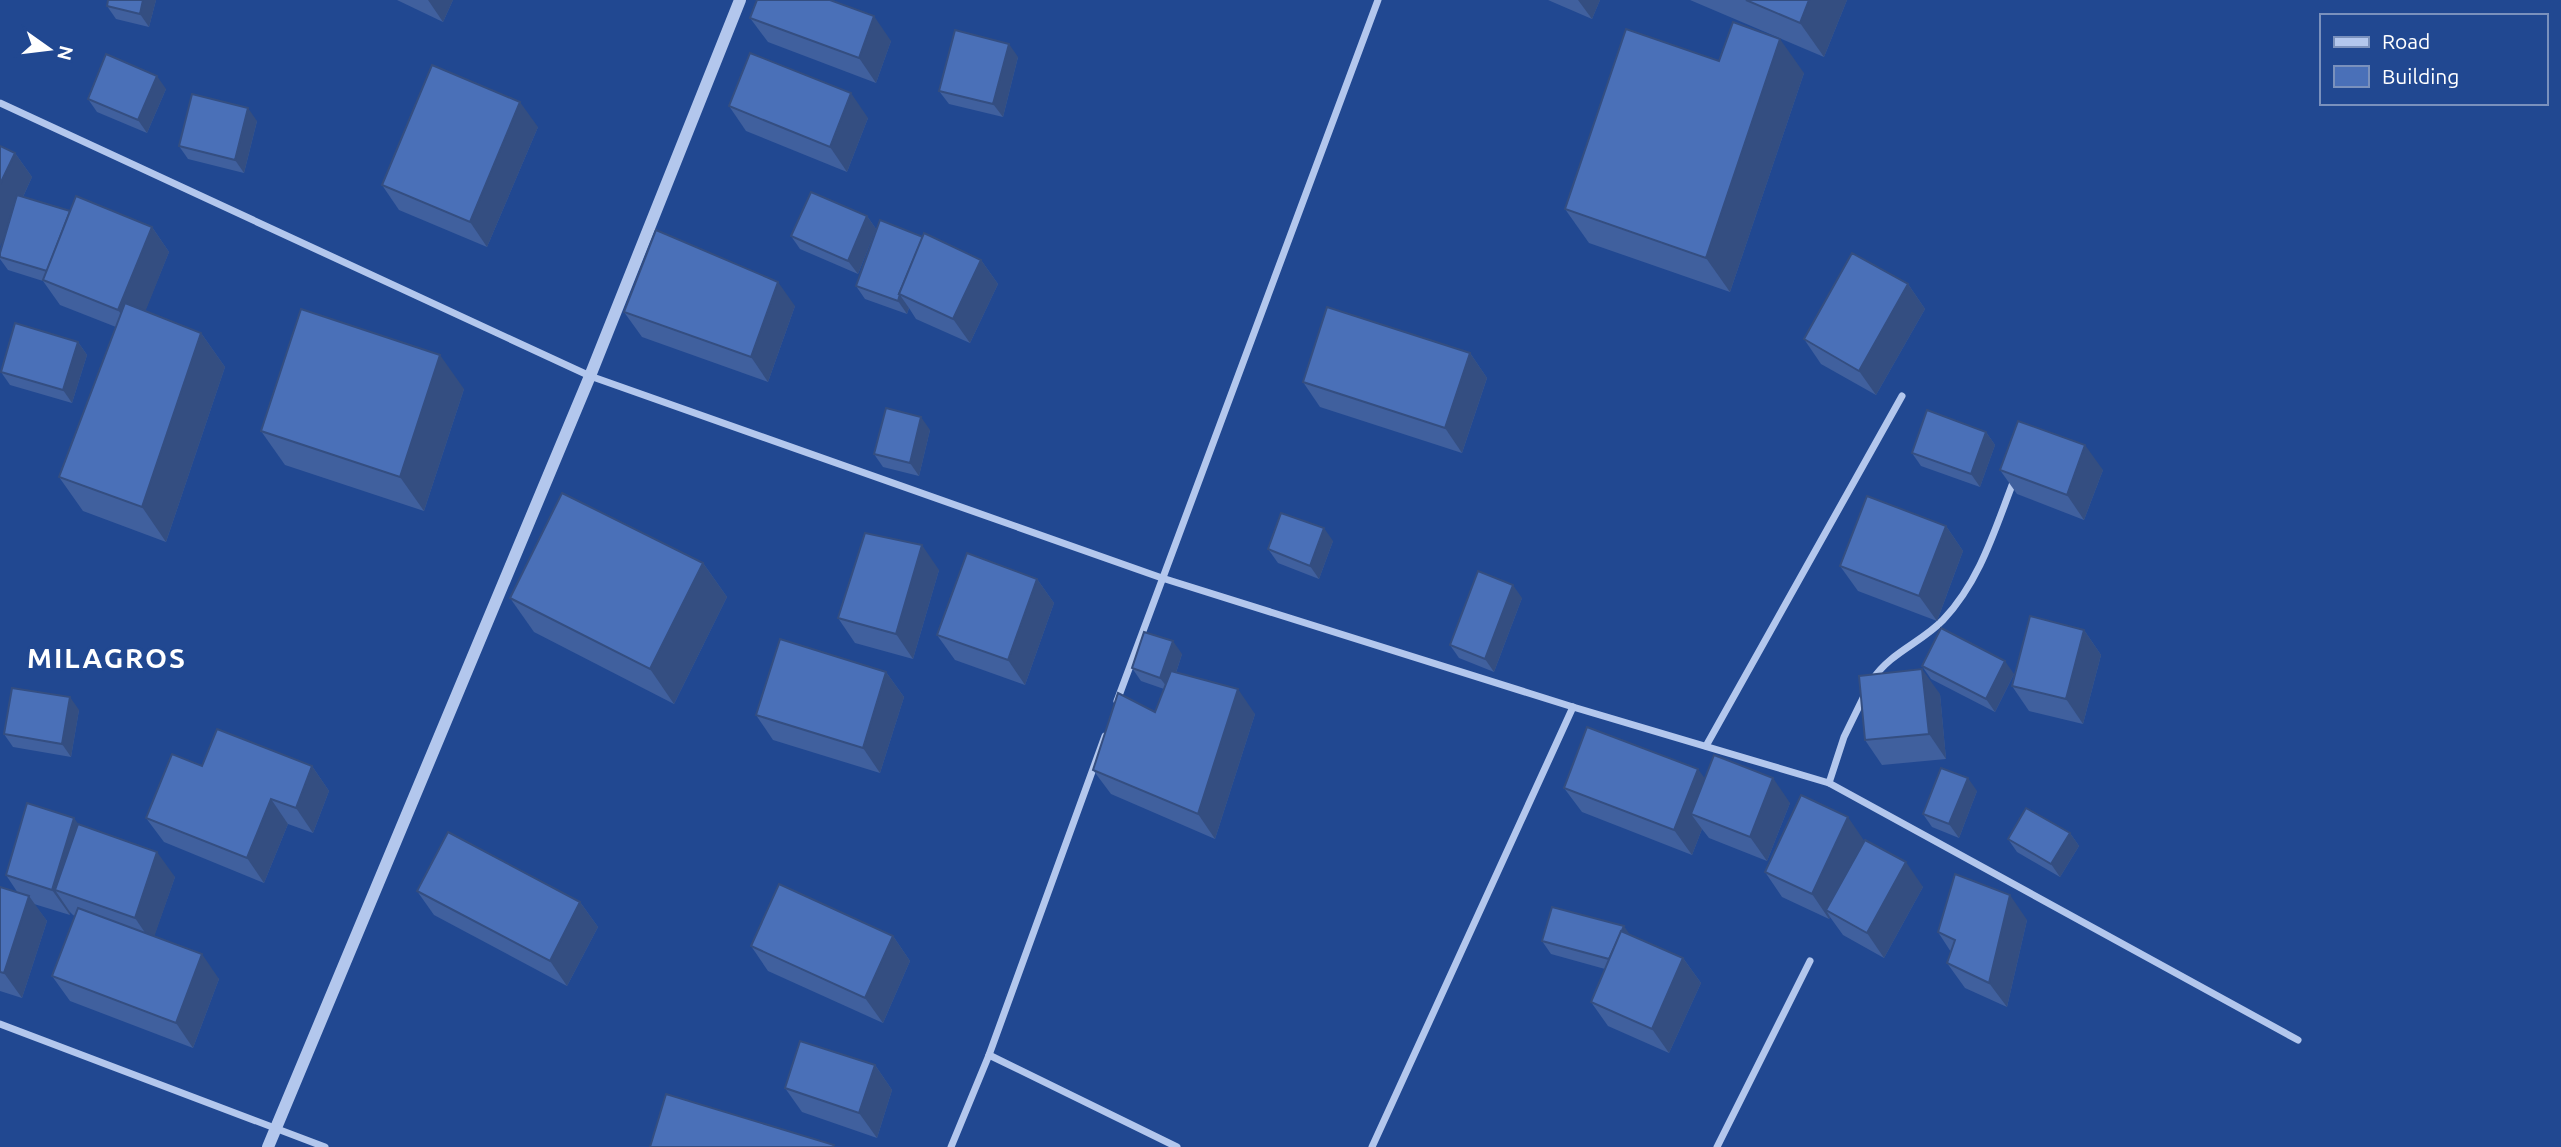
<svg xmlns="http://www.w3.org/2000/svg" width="2561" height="1147" viewBox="0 0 2561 1147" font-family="Ubuntu,sans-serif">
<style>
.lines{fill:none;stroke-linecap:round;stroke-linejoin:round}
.minor{stroke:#b3c7ed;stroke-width:7}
.tertiary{stroke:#b3c7ed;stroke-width:12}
.wall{fill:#40609e}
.shaded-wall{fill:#344e81}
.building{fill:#4a70b8;stroke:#344e81;stroke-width:2}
.labels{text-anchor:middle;stroke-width:6;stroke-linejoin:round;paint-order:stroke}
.district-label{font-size:28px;font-weight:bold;letter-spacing:2px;fill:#fff;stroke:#214891}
</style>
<rect width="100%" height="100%" fill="#214891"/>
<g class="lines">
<g class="minor">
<path d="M0,103L590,376L1162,578L1573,707L1829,783L1844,737L1864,696"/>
<path d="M1873,679C1890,653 1922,642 1943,620C1980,581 1995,529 2014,480"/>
<path d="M1117,701L1378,0"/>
<path d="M1706,746L1902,396"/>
<path d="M1829,783L2298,1040"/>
<path d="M0,1024L325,1147"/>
<path d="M989,1055L1177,1147"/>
<path d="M951,1147L989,1055L1105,736"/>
<path d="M1372,1147L1573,707"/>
<path d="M1717,1147L1810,961"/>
</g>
<path class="tertiary" d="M268,1147L590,376L740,0"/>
</g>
<g class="wall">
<path d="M156,0L149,27L116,19L107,6Z"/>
<path d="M397,0H453L443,22Z"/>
<path d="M1548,0H1600L1592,19Z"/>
<path d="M1690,0H1847L1824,57Z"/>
<path d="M750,18L891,41L876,83L768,42Z"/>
<path d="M1018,57L1003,117L949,104L939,91Z"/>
<path d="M1804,73L1730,292L1589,243L1565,209Z"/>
<path d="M166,89L147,133L97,112L88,99Z"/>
<path d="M729,106L868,118L847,172L746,131Z"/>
<path d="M257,121L244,173L188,159L179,146Z"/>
<path d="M538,127L487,247L399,210L382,185Z"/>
<path d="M15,153L32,177L23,197L70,211L152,227L169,252L145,311L201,333L225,367L166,542L83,511L59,477L116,327L60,305L43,281L8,270L0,259V253L5,236Z"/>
<path d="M867,216L876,229L858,274L800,249L791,236Z"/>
<path d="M981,260L998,284L970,343L916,319L909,308L907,314L865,299L856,286Z"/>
<path d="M1908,284L1925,309L1876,395L1821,364L1804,339Z"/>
<path d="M795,306L768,382L642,337L624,312Z"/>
<path d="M78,342L87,355L72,403L10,385L1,372Z"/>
<path d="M1470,353L1487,378L1462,453L1320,407L1303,382Z"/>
<path d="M464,389L424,511L285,465L261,431Z"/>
<path d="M930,430L919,476L883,467L874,454Z"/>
<path d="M1986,432L1995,445L1980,487L1921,466L1912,453Z"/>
<path d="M2000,470H2103L2084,520L2017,494Z"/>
<path d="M1946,526L1963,551L1937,621L1858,591L1840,566Z"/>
<path d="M1333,541L1319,579L1278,563L1268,549Z"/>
<path d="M703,563L727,597L674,704L534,632L510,598Z"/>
<path d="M939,570L913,659L855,643L838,618Z"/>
<path d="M1037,579L1054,603L1025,685L955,660L937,635Z"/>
<path d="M1522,598L1494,672L1459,658L1450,645Z"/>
<path d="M2084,630L2101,655L2083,724L2029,711L2012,686Z"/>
<path d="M1182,654L1176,673L1255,714L1215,839L1111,794L1093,770L1155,712L1164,689L1141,681L1132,668Z"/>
<path d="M1922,666L2014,674L1995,712L1931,679Z"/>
<path d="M886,672L904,697L880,773L773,740L756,715Z"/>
<path d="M1940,694L1946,759L1882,765L1865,740Z"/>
<path d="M79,710L71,757L13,747L4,734Z"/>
<path d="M202,766H312L329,791L313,833L288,824L264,883L164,842L146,818Z"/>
<path d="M1705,779L1790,803L1767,861L1709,838L1702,829L1692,855L1582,812L1564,788Z"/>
<path d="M1977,791L1959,838L1932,827L1923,814Z"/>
<path d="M79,825L175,877L154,936L219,979L193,1048L70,1001L52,976L75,916L73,915L70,912V915L34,904L47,921L22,998L0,991V887L18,893L6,875Z"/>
<path d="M2070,833L2079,846L2060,877L2017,852L2008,839Z"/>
<path d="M1864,840L1923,887L1884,958L1843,935L1830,917L1829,919L1782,897L1765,872Z"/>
<path d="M417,891L580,902L598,927L567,986L434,915Z"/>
<path d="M2027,920L2007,1007L1965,988L1947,963L1951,952L1938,932Z"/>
<path d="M1630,935L1683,958L1701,983L1669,1053L1608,1026L1591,1002L1605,969L1551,954L1542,941Z"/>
<path d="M893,936L910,961L883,1023L768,971L751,946Z"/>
<path d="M875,1065L892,1090L877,1138L802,1112L785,1088Z"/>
</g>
<g class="shaded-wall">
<path d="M143,0H156L149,27L140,14Z"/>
<path d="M428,0H453L443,22Z"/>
<path d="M1578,0H1600L1592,19Z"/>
<path d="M1809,0H1847L1824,57L1800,23Z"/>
<path d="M874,16L891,41L876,83L859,58Z"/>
<path d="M1780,39L1804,73L1730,292L1706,258Z"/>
<path d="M1009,44L1018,57L1003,117L993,104Z"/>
<path d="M157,76L166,89L147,133L138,120Z"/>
<path d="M851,93L868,118L847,172L830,147Z"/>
<path d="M520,102L538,127L487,247L470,222Z"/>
<path d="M248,108L257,121L244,173L235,160Z"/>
<path d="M15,153L32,177L0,247V184Z"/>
<path d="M867,216L876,229L858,274L848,261Z"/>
<path d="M152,227L169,252L136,335L118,310Z"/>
<path d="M981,260L998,284L970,343L953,319Z"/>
<path d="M778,282L795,306L768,382L751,357Z"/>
<path d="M1908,284L1925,309L1876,395L1859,371Z"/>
<path d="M900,295L909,308L907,314L898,301Z"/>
<path d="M201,333L225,367L166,542L142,507Z"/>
<path d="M78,342L87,355L72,403L63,390Z"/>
<path d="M1470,353L1487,378L1462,453L1445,428Z"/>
<path d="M440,355L464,389L424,511L400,477Z"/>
<path d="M921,417L930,430L919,476L910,463Z"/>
<path d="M1986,432L1995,445L1980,487L1971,474Z"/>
<path d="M2085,445L2103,470L2084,520L2067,495Z"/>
<path d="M1946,526L1963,551L1937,621L1919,596Z"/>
<path d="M1324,528L1333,541L1319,579L1310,566Z"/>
<path d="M922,545L939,570L913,659L896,634Z"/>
<path d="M703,563L727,597L674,704L650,669Z"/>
<path d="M1037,579L1054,603L1025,685L1008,660Z"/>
<path d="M1513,585L1522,598L1494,672L1485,659Z"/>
<path d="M2084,630L2101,655L2083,724L2066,699Z"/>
<path d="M1173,641L1182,654L1170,691L1160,678Z"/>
<path d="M2005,661L2014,674L1995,712L1986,699Z"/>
<path d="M1922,669L1940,694L1946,759L1929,734Z"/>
<path d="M886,672L904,697L880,773L863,748Z"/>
<path d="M1238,689L1255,714L1215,839L1198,814Z"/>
<path d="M70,697L79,710L71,757L62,744Z"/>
<path d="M312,766L329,791L313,833L296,808Z"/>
<path d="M1698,769L1716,794L1691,814L1702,829L1692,855L1674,830Z"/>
<path d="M1773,778L1790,803L1767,861L1750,837Z"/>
<path d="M1968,778L1977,791L1959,838L1949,824Z"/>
<path d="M271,799L288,824L264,883L247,858Z"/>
<path d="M1848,817L1865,842L1826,910L1830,917L1829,919L1812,894Z"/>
<path d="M74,818L92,843L55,890L70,912V915L52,890Z"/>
<path d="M2070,833L2079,846L2060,877L2051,864Z"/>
<path d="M157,852L175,877L152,943L135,918Z"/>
<path d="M1906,862L1923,887L1884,958L1867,933Z"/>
<path d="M2010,895L2027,920L2007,1007L1989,983Z"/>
<path d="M29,896L47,921L22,998L4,973Z"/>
<path d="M580,902L598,927L567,986L550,961Z"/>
<path d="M1624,926L1633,939L1614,961Z"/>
<path d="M893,936L910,961L883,1023L865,998Z"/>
<path d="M202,954L219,979L193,1048L176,1023Z"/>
<path d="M1683,958L1701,983L1669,1053L1652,1029Z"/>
<path d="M875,1065L892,1090L877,1138L859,1113Z"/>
</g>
<g class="building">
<path d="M108,0H143L140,14L107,6Z"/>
<path d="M757,0H830L874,16L859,58L750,18Z"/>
<path d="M1746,0H1809L1800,23Z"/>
<path d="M1733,22L1780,39L1706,258L1565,209L1626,29L1719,61Z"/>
<path d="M955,30L1009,44L993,104L939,91Z"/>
<path d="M750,53L851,93L830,147L729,106Z"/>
<path d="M106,54L157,76L138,120L88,99Z"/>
<path d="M432,65L520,102L470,222L382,185Z"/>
<path d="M192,94L248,108L235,160L179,146Z"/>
<path d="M0,146L15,153L0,184Z"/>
<path d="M811,192L867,216L848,261L791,236Z"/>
<path d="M17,195L70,211L47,271L0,257V253Z"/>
<path d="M76,196L152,227L118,310L43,280Z"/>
<path d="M880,220L923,237L899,294H900L898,301L856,286Z"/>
<path d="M656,230L778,282L751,357L624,312Z"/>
<path d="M924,233L981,260L953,319L899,294Z"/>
<path d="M1852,253L1908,284L1859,371L1804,339Z"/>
<path d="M125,303L201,333L142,507L59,477Z"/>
<path d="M1327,307L1470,353L1445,428L1303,382Z"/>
<path d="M301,309L440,355L400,477L261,431Z"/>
<path d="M15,323L78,342L63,390L1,372Z"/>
<path d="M886,408L921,417L910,463L874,454Z"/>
<path d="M1927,410L1986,432L1971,474L1912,453Z"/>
<path d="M2018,421L2085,445L2067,495L2000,470Z"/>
<path d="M562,493L703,563L650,669L510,598Z"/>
<path d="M1867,496L1946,526L1919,596L1840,566Z"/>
<path d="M1281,513L1324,528L1310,566L1268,549Z"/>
<path d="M865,533L922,545L896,634L838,618Z"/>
<path d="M967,553L1037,579L1008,660L937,635Z"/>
<path d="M1478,571L1513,585L1485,659L1450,645Z"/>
<path d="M2030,616L2084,630L2066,699L2012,686Z"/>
<path d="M1941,628L2005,661L1986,699L1922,666Z"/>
<path d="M1144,632L1173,641L1160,678L1132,668Z"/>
<path d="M780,639L886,672L863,748L756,715Z"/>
<path d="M1922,669L1929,734L1865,740L1859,676Z"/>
<path d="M1171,671L1238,689L1198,814L1093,770L1118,693L1155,712Z"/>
<path d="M12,688L70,697L62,744L4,734Z"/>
<path d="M1587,727L1698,769L1674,830L1564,788Z"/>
<path d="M217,729L312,766L296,808L271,799L247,858L146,818L172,754L202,766Z"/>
<path d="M1714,755L1773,778L1750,837L1691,814Z"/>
<path d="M1941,768L1968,778L1949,824L1923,814Z"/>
<path d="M1801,795L1848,817L1812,894L1765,872Z"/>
<path d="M27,803L74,818L52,890L6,875Z"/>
<path d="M2026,808L2070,833L2051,864L2008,839Z"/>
<path d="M78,824L157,852L135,918L55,890Z"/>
<path d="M448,832L580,902L550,961L417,891Z"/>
<path d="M1865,840L1906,862L1867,933L1826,910Z"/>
<path d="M1955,874L2010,895L1989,983L1947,963L1955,940L1938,932Z"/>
<path d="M779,884L893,936L865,998L751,946Z"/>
<path d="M0,887L29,896L4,973L0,972Z"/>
<path d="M1552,907L1624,926L1609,959L1542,941Z"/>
<path d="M78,908L202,954L176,1023L52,976Z"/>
<path d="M1621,931L1683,958L1652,1029L1591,1002Z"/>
<path d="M800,1041L875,1065L859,1113L785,1088Z"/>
<path d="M666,1094L834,1145L833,1147H650Z"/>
</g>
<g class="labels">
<g class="district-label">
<text x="107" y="668">MILAGROS</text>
</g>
</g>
<rect x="2320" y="14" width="228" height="91" fill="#214891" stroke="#7a91bd" stroke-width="2"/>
<rect x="2334" y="37" width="35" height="10" fill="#b3c7ed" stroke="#7a91bd" stroke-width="2"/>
<text x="2382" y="49" font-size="21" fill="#ffffff">Road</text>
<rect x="2334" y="66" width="35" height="21" fill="#4a70b8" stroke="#7a91bd" stroke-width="2"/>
<text x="2382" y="84" font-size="21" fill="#ffffff">Building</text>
<g transform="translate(49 49) rotate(104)" stroke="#214891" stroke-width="5" paint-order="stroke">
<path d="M0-5L12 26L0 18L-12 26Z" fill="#ffffff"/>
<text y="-10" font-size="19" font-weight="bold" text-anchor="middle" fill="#ffffff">N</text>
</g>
</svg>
